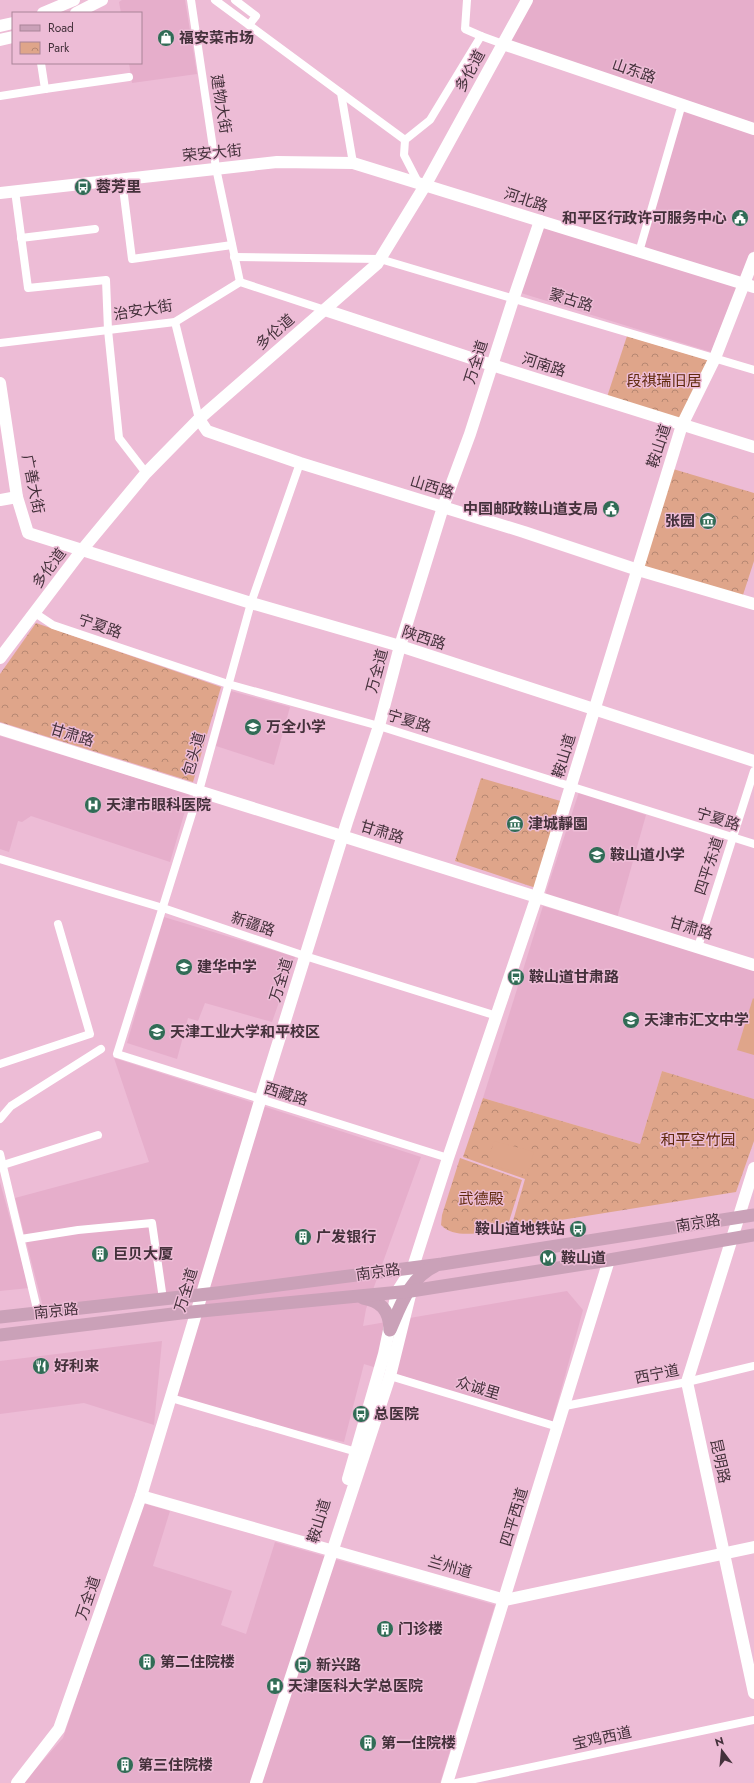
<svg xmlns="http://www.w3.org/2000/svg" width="754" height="1783" viewBox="0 0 754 1783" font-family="Jost,'Noto Sans SC',sans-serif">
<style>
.built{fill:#e6aecb}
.park{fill:url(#park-crowns)}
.pitch{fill:#dfa58a}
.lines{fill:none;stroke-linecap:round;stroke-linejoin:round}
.street{stroke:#fff;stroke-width:8}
.secondary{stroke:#fff;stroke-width:12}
.primary{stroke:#caa1b8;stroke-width:13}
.labels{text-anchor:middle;stroke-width:3;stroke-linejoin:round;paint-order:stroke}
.poi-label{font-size:15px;font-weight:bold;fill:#44313b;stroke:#edbcd6;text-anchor:start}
.street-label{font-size:15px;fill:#44313b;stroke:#edbcd6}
.park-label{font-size:15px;fill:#602a0d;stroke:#edbcd6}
</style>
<defs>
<pattern id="park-crowns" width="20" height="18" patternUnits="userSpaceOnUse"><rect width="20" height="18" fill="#dfa58a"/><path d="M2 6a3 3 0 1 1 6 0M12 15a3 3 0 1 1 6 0" fill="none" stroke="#b68772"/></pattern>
</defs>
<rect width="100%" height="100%" fill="#edbcd6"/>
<g class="built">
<path d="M122,0H185L197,74L132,83L129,63H141V13H121L119,2Z"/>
<path d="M531,0H754V250L740,281L637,252L679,103L508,44Z"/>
<path d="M542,227L737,287L711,352L521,293Z"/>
<path d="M231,691L290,707L274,765L216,746Z"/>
<path d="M0,736L190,794L170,862L31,816L22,822L18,821L9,852L0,849Z"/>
<path d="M579,792L646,815L617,918L545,895Z"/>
<path d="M543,906L754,969V1099L662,1071L640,1144L483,1098Z"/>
<path d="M164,917L295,957L272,1022L205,1003L198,1021L188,1018L177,1059L127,1043Z"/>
<path d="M114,1058L421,1157L366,1309L363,1326L567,1291L583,1310L552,1423L364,1364L344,1442L173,1401L207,1290L43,1307L15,1198L149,1162Z"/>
<path d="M0,1182L29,1288L0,1291Z"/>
<path d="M162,1341L154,1425L84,1403L0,1414V1361Z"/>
<path d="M142,1503L170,1511L153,1566L232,1591L221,1625L246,1634L275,1542L495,1605L440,1783H23L63,1738Z"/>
</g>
<g class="park">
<path d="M627,336L711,361L684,423L607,397Z"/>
<path d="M673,469L754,493V561L742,598L642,568Z"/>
<path d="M36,623L221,687L193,782L0,722V674Z"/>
<path d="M481,778L564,802L536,888L455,861Z"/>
<path d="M662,1071L754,1099V1141L736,1192L511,1228L525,1179L463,1157L483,1098L640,1144Z"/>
<path d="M460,1158L522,1180L507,1228C488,1231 456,1241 441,1225L442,1215Z"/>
</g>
<g class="pitch">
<path d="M753,998L754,999V1055L737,1050Z"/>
<path d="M494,1141L534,1152L527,1175L487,1164Z"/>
</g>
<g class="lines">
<g class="street">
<path d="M191,0L216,168L240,282"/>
<path d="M215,0L341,93L353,163"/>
<path d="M235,0L256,16L249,25"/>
<path d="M467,0L465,29L481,36"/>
<path d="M45,89L129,77"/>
<path d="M341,93L405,140L404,155L418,182"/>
<path d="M0,96L45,89L41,63"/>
<path d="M405,140L430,120L481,36L503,44"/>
<path d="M122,180L132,259L232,245"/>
<path d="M15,191L28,288L106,280L108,330L119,438L146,473"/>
<path d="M21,238L95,229"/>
<path d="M639,252L682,104"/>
<path d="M234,257L380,259L754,370"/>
<path d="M175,322L199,419"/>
<path d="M0,343L175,322L240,282L325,310"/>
<path d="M300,463L251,603L199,791L117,1054L448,1158"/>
<path d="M35,613L53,625L228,684L379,726L754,844"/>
<path d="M0,859L163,908L305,956L497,1016"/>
<path d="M698,947L754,771"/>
<path d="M0,1064L90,1034L58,924"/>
<path d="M0,1119L11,1106L101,1049"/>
<path d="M0,1154L38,1313"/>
<path d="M3,1165L98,1135"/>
<path d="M21,1239L78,1230L152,1223L163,1299"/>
<path d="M390,1376L558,1427"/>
<path d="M171,1398L360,1453"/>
<path d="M565,1406L687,1382L754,1366"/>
<path d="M456,1783L754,1720"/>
</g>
<g class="secondary">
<path d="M43,13L74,0"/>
<path d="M76,13L102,0"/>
<path d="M0,26L13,23"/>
<path d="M0,40L13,37"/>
<path d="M503,44L754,129"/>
<path d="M0,193L277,162L353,163L754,287"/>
<path d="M325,310L492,365L754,447"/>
<path d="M0,383L17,497L28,533L251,603L400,646L754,761"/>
<path d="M199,419L207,431L300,463L524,532L638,570L754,604"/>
<path d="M0,500L17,497"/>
<path d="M0,658L82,550L146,473L199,419L377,264L426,184L527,0"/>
<path d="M0,729L754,965"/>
<path d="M754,1168L687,1382L754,1693"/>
<path d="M348,1479L384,1354L397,1292L411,1270"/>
<path d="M141,1496L505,1600L754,1547"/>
<path d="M17,1783L59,1729L141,1496L260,1101L347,822L379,726L400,646L443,507L470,434L514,297L540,221"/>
<path d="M256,1783L390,1376L411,1291L413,1267L448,1158L537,896L682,425L715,358L754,258"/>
<path d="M447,1783L609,1260"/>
</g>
<g class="primary">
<path d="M363,1298C381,1301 389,1310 390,1329"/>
<path d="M0,1317L217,1293L442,1264L754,1215"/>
<path d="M390,1330C400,1307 410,1277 435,1266"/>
<path d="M0,1335L181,1313L411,1291L609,1260L754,1235"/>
</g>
</g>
<defs>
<g id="shop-disc" transform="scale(0.9)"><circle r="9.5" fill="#316c56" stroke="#edbcd6"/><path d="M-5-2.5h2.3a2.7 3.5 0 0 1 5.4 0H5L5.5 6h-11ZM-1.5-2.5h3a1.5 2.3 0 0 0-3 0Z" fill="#fff"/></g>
<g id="bus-disc" transform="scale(0.9)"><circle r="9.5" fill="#316c56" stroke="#edbcd6"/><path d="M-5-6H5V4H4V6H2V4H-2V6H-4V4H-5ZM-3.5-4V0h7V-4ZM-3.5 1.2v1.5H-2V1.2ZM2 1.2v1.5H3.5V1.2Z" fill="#fff"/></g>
<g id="civic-disc" transform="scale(0.9)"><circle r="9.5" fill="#316c56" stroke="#edbcd6"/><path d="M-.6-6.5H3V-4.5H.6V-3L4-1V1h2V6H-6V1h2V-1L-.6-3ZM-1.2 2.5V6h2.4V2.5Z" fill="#fff"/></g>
<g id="museum-disc" transform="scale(0.9)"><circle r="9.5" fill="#316c56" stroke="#edbcd6"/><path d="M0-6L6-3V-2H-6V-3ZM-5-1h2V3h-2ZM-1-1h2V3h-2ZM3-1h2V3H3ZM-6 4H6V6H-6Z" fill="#fff"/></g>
<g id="school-disc" transform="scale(0.9)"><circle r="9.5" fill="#316c56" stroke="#edbcd6"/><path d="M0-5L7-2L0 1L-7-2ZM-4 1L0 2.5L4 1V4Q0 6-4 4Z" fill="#fff"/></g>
<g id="hospital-disc" transform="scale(0.9)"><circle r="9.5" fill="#316c56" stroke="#edbcd6"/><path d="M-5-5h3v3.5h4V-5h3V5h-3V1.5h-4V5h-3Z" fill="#fff"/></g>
<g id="university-disc" transform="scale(0.9)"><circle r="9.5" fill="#316c56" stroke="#edbcd6"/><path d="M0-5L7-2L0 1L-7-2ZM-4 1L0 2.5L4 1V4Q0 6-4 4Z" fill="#fff"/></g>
<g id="building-disc" transform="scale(0.9)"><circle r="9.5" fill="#316c56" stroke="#edbcd6"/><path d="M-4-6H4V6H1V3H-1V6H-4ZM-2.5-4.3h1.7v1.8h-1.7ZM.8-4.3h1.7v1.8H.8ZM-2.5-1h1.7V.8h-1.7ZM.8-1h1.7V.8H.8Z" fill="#fff"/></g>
<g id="metro-disc" transform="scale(0.9)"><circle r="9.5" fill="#316c56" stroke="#edbcd6"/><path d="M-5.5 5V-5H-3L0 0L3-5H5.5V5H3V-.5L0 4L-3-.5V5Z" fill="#fff"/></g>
<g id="restaurant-disc" transform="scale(0.9)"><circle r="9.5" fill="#316c56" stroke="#edbcd6"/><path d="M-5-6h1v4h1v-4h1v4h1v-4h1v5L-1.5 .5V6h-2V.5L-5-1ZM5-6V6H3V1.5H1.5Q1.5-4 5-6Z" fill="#fff"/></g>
</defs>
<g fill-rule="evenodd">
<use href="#shop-disc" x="166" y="38"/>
<use href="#bus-disc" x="83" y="187"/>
<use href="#civic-disc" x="740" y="218"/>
<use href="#civic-disc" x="611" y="509"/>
<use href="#museum-disc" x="708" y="521"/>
<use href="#school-disc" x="253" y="727"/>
<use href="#hospital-disc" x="93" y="805"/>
<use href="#museum-disc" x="515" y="824"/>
<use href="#school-disc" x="597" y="855"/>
<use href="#school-disc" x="184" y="967"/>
<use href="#bus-disc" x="516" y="977"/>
<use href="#school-disc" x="631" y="1020"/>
<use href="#university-disc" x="157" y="1032"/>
<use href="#bus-disc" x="578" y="1229"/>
<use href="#building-disc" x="303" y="1237"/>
<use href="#building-disc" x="100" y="1254"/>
<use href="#metro-disc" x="548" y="1258"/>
<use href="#restaurant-disc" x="41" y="1366"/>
<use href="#bus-disc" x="361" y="1414"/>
<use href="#building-disc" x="385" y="1629"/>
<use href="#building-disc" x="147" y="1662"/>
<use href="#bus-disc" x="303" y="1665"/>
<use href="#hospital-disc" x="275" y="1686"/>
<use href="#building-disc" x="368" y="1743"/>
<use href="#building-disc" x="125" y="1765"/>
</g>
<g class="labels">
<g class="poi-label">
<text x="179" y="43">福安菜市场</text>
<text x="96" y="192">蓉芳里</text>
<text x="727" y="223" text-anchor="end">和平区行政许可服务中心</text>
<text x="598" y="514" text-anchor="end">中国邮政鞍山道支局</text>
<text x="695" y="526" text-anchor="end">张园</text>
<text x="266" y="732">万全小学</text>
<text x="106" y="810">天津市眼科医院</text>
<text x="528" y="829">津城靜園</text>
<text x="610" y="860">鞍山道小学</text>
<text x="197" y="972">建华中学</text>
<text x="529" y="982">鞍山道甘肃路</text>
<text x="644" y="1025">天津市汇文中学</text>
<text x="170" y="1037">天津工业大学和平校区</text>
<text x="565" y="1234" text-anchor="end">鞍山道地铁站</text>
<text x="316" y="1242">广发银行</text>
<text x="113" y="1259">巨贝大厦</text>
<text x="561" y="1263">鞍山道</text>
<text x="54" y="1371">好利来</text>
<text x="374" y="1419">总医院</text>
<text x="398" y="1634">门诊楼</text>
<text x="160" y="1667">第二住院楼</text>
<text x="316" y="1670">新兴路</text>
<text x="288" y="1691">天津医科大学总医院</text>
<text x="381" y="1748">第一住院楼</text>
<text x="138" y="1770">第三住院楼</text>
</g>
<g class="street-label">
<text transform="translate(470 71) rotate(-61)" y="5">多伦道</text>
<text transform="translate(634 71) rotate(19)" y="5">山东路</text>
<text transform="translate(221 104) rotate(81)" y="5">建物大街</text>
<text transform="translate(212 153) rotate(-6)" y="5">荣安大街</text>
<text transform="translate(526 200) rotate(18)" y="5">河北路</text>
<text transform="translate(571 300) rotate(17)" y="5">蒙古路</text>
<text transform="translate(143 310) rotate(-9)" y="5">治安大街</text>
<text transform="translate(275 332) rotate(-41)" y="5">多伦道</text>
<text transform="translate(476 362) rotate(-72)" y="5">万全道</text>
<text transform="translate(544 365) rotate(18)" y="5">河南路</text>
<text transform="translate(659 446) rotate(-72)" y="5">鞍山道</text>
<text transform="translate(33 484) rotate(79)" y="5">广善大街</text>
<text transform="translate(432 487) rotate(17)" y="5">山西路</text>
<text transform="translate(49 568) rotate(-53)" y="5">多伦道</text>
<text transform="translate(100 626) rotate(19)" y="5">宁夏路</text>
<text transform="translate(424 638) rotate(18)" y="5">陕西路</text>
<text transform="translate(377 671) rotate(-75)" y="5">万全道</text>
<text transform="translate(409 721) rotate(17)" y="5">宁夏路</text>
<text transform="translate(72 735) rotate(17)" y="5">甘肃路</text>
<text transform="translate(194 754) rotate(-74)" y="5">包头道</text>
<text transform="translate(564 756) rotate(-73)" y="5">鞍山道</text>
<text transform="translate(718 819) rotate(17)" y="5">宁夏路</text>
<text transform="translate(382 832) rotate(17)" y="5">甘肃路</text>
<text transform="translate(709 866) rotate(-72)" y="5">四平东道</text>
<text transform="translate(253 924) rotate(19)" y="5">新疆路</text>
<text transform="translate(691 928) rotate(17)" y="5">甘肃路</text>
<text transform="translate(281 980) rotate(-73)" y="5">万全道</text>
<text transform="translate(286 1094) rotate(17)" y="5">西藏路</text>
<text transform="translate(698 1223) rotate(-9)" y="5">南京路</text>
<text transform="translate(378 1272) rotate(-8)" y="5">南京路</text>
<text transform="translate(186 1290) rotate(-73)" y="5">万全道</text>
<text transform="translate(56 1311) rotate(-6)" y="5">南京路</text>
<text transform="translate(657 1374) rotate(-11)" y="5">西宁道</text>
<text transform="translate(478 1388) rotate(17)" y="5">众诚里</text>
<text transform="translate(720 1461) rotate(78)" y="5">昆明路</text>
<text transform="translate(514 1517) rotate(-73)" y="5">四平西道</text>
<text transform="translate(319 1521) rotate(-73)" y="5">鞍山道</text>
<text transform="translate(450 1567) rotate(16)" y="5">兰州道</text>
<text transform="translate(88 1598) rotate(-71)" y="5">万全道</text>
<text transform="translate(602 1738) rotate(-12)" y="5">宝鸡西道</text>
</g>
<g class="park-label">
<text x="664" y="386">段祺瑞旧居</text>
<text x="698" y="1145">和平空竹园</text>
<text x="481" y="1204">武德殿</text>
</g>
</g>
<rect x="12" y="12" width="130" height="52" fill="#edbcd6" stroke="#a98498"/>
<rect x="20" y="25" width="20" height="6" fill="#caa1b8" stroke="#a98498"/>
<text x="48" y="32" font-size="12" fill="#44313b">Road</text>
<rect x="20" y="42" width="20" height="12" fill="url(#park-crowns)" stroke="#a98498"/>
<text x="48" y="52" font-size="12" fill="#44313b">Park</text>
<g transform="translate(722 1751) rotate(344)" stroke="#edbcd6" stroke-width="3" paint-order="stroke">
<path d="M0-3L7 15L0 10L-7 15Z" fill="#44313b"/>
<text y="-6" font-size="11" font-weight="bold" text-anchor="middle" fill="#44313b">N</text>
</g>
</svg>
